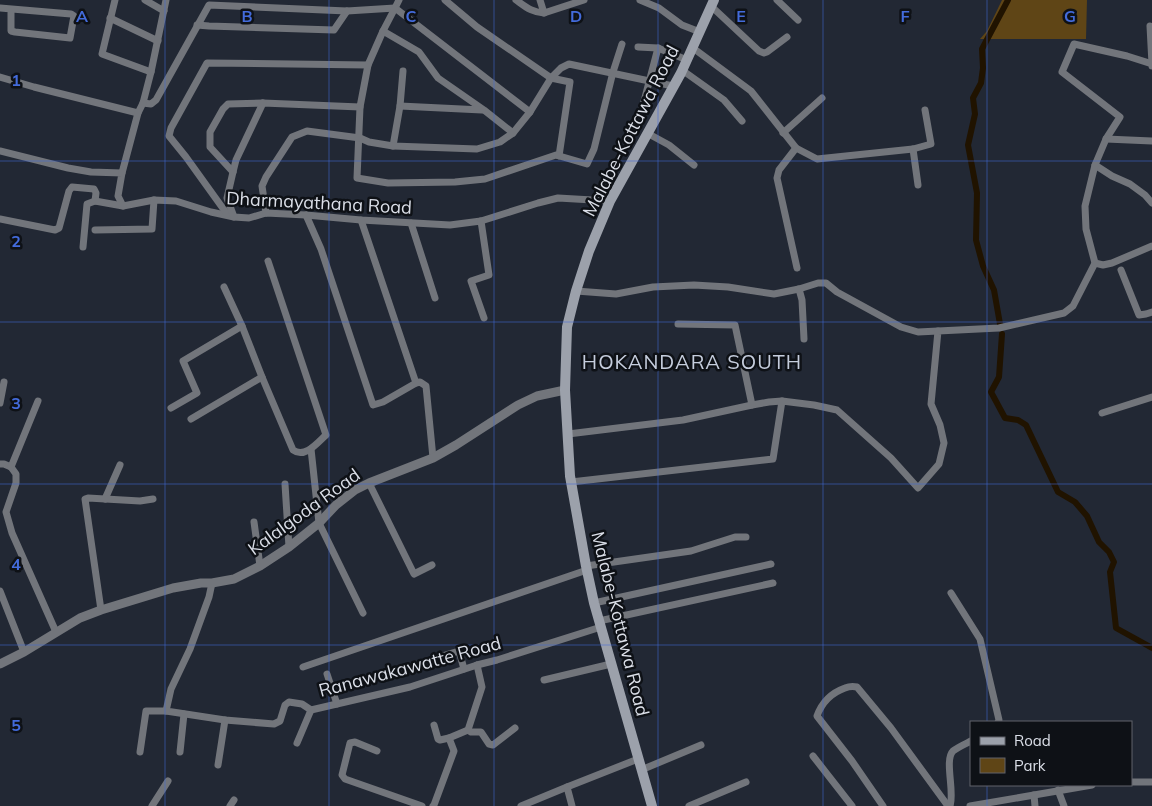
<svg xmlns="http://www.w3.org/2000/svg" width="1152" height="806" viewBox="0 0 1152 806" font-family="Mulish,sans-serif">
<style>
.green{fill:#5f4516}
.lines{fill:none;stroke-linecap:round;stroke-linejoin:round}
.canal{stroke:#201300;stroke-width:6}
.minor{stroke:#72757b;stroke-width:7}
.tertiary{stroke:#72757b;stroke-width:9}
.secondary{stroke:#9ca1ab;stroke-width:10}
.grid{fill:none;stroke:#436bdb;stroke-width:1;stroke-opacity:0.55}
.labels{text-anchor:middle;stroke-width:5;stroke-linejoin:round;paint-order:stroke}
.street-label{font-size:18px;fill:#dbdfe8;stroke:#0e1116}
.quarter-label{font-size:20px;letter-spacing:1px;fill:#c5cddd;stroke:#0e1116}
.grid-label{font-size:16px;text-anchor:middle;font-weight:bold;fill:#436bdb;stroke:#0e1116;stroke-width:5;stroke-linejoin:round;paint-order:stroke}
</style>
<rect width="100%" height="100%" fill="#222834"/>
<path class="green" d="M1002,0H1087L1086,39H980L987,31Z"/>
<g class="lines">
<g class="canal">
<path d="M1000,324L994,290L983,266L976,240L977,193L968,145L975,114L973,98L981,83L983,68L982,49L1008,0"/>
<path d="M1002,334L999,377L991,392L1005,418L1018,420L1026,425L1058,492L1075,502L1087,516L1099,542L1109,552L1114,562L1110,572L1116,628L1152,648"/>
</g>
<g class="minor">
<path d="M115,0L102,54L151,72"/>
<path d="M145,0L164,11"/>
<path d="M399,0L395,8L530,112"/>
<path d="M445,0L477,27L551,78L570,82L559,156"/>
<path d="M516,0C526,7 531,12 544,13"/>
<path d="M540,0L544,13L584,0"/>
<path d="M640,0L659,8L682,25L700,32"/>
<path d="M777,0L798,20"/>
<path d="M711,6L759,51L764,53L767,52L787,37"/>
<path d="M0,8L71,14L74,16L70,38L15,32L11,31V9"/>
<path d="M110,18L158,41"/>
<path d="M197,25L209,26L334,30L347,11"/>
<path d="M1150,26L1152,64"/>
<path d="M383,31L419,52L438,78L484,110L513,133"/>
<path d="M638,47L658,48L687,60"/>
<path d="M693,48L751,91L796,148L817,159L913,149L931,144L925,110"/>
<path d="M1152,66V64L1127,56L1074,44L1062,72L1120,117L1106,139L1095,165L1112,176L1130,184L1145,195L1152,203"/>
<path d="M682,70L724,100L742,121"/>
<path d="M0,77L34,87L138,113"/>
<path d="M143,103L151,104L156,100L209,5L347,11L395,8"/>
<path d="M400,106L482,110"/>
<path d="M360,107L357,178L388,183L455,182L485,179L556,155L587,164L594,149L613,72L622,44"/>
<path d="M642,109L658,48"/>
<path d="M647,133L669,145L694,165"/>
<path d="M783,133L822,98"/>
<path d="M1106,139L1152,141"/>
<path d="M393,146L400,106L403,71"/>
<path d="M796,148L779,170L777,178L797,268"/>
<path d="M913,149L918,185"/>
<path d="M0,151L68,168L91,172L122,173L118,196L123,206L154,200L176,201L211,212L234,217L249,218L266,213L306,215L361,220L450,225L481,221L538,203L558,198L610,201"/>
<path d="M233,172L210,147V132L223,109L228,104L263,103L360,107L368,65L383,31L395,8"/>
<path d="M122,173L138,113L143,103L151,72L166,0"/>
<path d="M266,213L262,186L266,177L292,137L307,131L360,138L369,142L393,146L477,149L500,142L513,133L530,112L551,78L561,68L569,64L673,86"/>
<path d="M227,214L186,157L169,136L171,128L207,63L368,65"/>
<path d="M306,215L321,249L373,405L383,402L416,383L420,382L426,386L433,458"/>
<path d="M234,217L227,198L233,172L236,160L263,103"/>
<path d="M0,219L55,230L59,228L69,191L72,187L94,189L96,193L95,201"/>
<path d="M361,220L416,383"/>
<path d="M481,221L489,275L471,281L484,318"/>
<path d="M411,223L435,298"/>
<path d="M95,230L152,229L154,200"/>
<path d="M83,247L87,204L95,201L123,206"/>
<path d="M1095,263L1103,265L1112,263L1152,246"/>
<path d="M1121,270L1139,315L1146,314L1152,312"/>
<path d="M224,287L242,326L262,377L293,450C305,459 318,442 326,435L268,261"/>
<path d="M799,289L802,300L804,339"/>
<path d="M576,291L616,294L653,287L694,285L728,287L774,294L799,289L818,283H826L837,292L901,327L918,332L938,331"/>
<path d="M0,403L4,382"/>
<path d="M752,405L769,402L782,401"/>
<path d="M171,408L197,393L183,361L242,326"/>
<path d="M1102,413L1152,397"/>
<path d="M191,419L262,377"/>
<path d="M568,434L683,420L752,405L735,325L678,324"/>
<path d="M311,449L319,523L363,613"/>
<path d="M0,464H4L11,467L16,474V483L6,512L12,533L56,632"/>
<path d="M11,467L38,401"/>
<path d="M571,482L773,459L782,401L814,405L837,410L891,458L918,488L939,464L944,443L940,425L931,404L938,331L999,328L1064,313L1073,306L1095,263L1086,229L1085,206L1095,165"/>
<path d="M369,483L414,574L432,565"/>
<path d="M285,484L289,547"/>
<path d="M105,499L120,465"/>
<path d="M254,522L260,566"/>
<path d="M586,566L691,551L735,537H746"/>
<path d="M212,583L209,597L190,649L171,689L166,711L225,720L274,724L280,721L285,705L289,702L302,704L311,710L410,687L477,665L497,660L601,627"/>
<path d="M0,591L24,652"/>
<path d="M951,593L980,639L999,720L998,722"/>
<path d="M594,603L771,564"/>
<path d="M101,610L85,499L88,498L140,501L153,499"/>
<path d="M599,621L773,583"/>
<path d="M442,656L459,651L464,669"/>
<path d="M303,667L587,570"/>
<path d="M327,674L337,704"/>
<path d="M544,680L611,664"/>
<path d="M434,725L438,739L440,740L449,738"/>
<path d="M468,730L471,732H481L489,744L493,745L515,728"/>
<path d="M297,743L311,710"/>
<path d="M377,751L355,742L350,743L342,775L345,779L422,806"/>
<path d="M140,752L146,711H166"/>
<path d="M180,752L184,714"/>
<path d="M813,756L852,806"/>
<path d="M218,765L225,720"/>
<path d="M641,770L701,745"/>
<path d="M1131,782H1152"/>
<path d="M1058,790L1064,806"/>
<path d="M1034,795L1035,806"/>
<path d="M152,806L168,781"/>
<path d="M230,806L234,800"/>
<path d="M433,806L434,805L454,751L449,738L468,730L482,687L477,665"/>
<path d="M521,806L567,787"/>
<path d="M572,806L567,787L638,759"/>
<path d="M689,806L746,782"/>
<path d="M883,806L852,761L817,716C822,702 831,693 845,688C850,686 852,686 857,687L891,728L948,806"/>
<path d="M950,806C955,792 944,760 953,751C958,747 965,744 971,741"/>
<path d="M970,806L1092,785"/>
</g>
<path class="tertiary" d="M0,664L24,652L80,618L101,610L173,588L201,583H212L234,579L260,566L289,547L319,523L336,505L355,490L369,483L433,458L456,445L518,405L537,396L565,390"/>
<path class="secondary" d="M652,806L594,603L586,566L570,476L565,390L567,327L576,291L589,251L610,201L681,73L714,0"/>
</g>
<path class="grid" d="M165,0V806M329,0V806M494,0V806M658,0V806M823,0V806M987,0V722M0,161H1152M0,322H1152M0,484H1152M0,645H1152M987,785V806"/>
<g class="labels">
<g class="street-label">
<text transform="translate(631 131) rotate(-63)" y="6">Malabe-Kottawa Road</text>
<text transform="translate(319 203) rotate(3)" y="6">Dharmayathana Road</text>
<text transform="translate(304 512) rotate(-36)" y="6">Kalalgoda Road</text>
<text transform="translate(620 624) rotate(76)" y="6">Malabe-Kottawa Road</text>
<text transform="translate(410 667) rotate(-15)" y="6">Ranawakawatte Road</text>
</g>
<g class="quarter-label">
<text x="692" y="369">HOKANDARA SOUTH</text>
</g>
</g>
<g class="grid-label">
<text x="82" y="22">A</text>
<text x="247" y="22">B</text>
<text x="411" y="22">C</text>
<text x="576" y="22">D</text>
<text x="741" y="22">E</text>
<text x="905" y="22">F</text>
<text x="1070" y="22">G</text>
<text x="16" y="86">1</text>
<text x="16" y="247">2</text>
<text x="16" y="409">3</text>
<text x="16" y="570">4</text>
<text x="16" y="731">5</text>
</g>
<rect x="970" y="721" width="162" height="65" fill="#0e1116" stroke="#60636a"/>
<rect x="980" y="737" width="25" height="8" fill="#9ca1ab" stroke="#60636a"/>
<text x="1014" y="746" font-size="15" fill="#dbdfe8">Road</text>
<rect x="980" y="758" width="25" height="15" fill="#5f4516" stroke="#60636a"/>
<text x="1014" y="771" font-size="15" fill="#dbdfe8">Park</text>
</svg>
